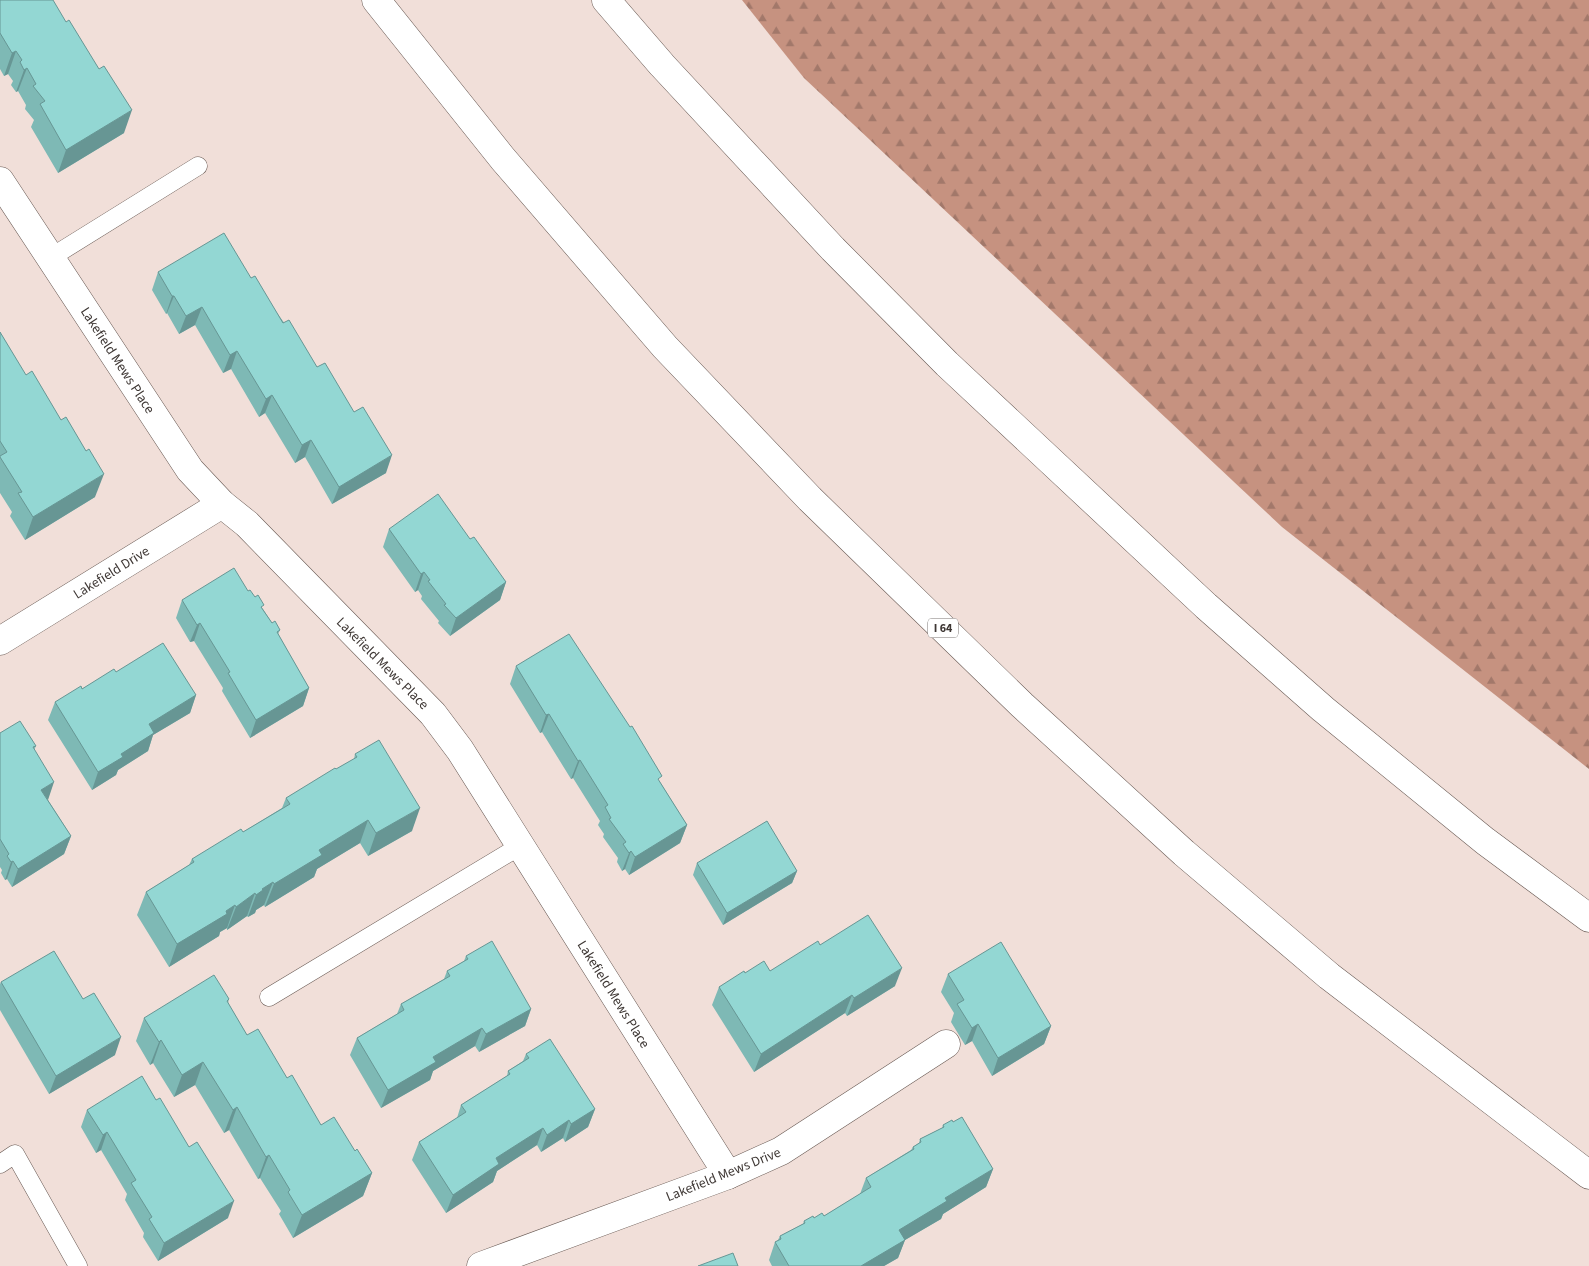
<svg xmlns="http://www.w3.org/2000/svg" width="1589" height="1266" viewBox="0 0 1589 1266" font-family="'Source Sans 3',sans-serif">
<style>
.forest{fill:url(#forest-firs)}
.lines{fill:none;stroke-linecap:round;stroke-linejoin:round}
.lane-casing{stroke:#685953;stroke-width:19}
.street-casing{stroke:#685953;stroke-width:29}
.highway-casing{stroke:#685953;stroke-width:29}
.lane{stroke:#fff;stroke-width:18}
.street{stroke:#fff;stroke-width:28}
.highway{stroke:#fff;stroke-width:28}
.wall{fill:#7eb9b5}
.shaded-wall{fill:#679694}
.building{fill:#93d7d3;stroke:#679694}
.labels{text-anchor:middle;stroke-width:4;stroke-linejoin:round;paint-order:stroke}
.shield{fill:#fff;stroke:#787371;stroke-width:1}
.shield-label{font-size:12px;font-weight:bold;fill:#3e3734}
.street-label{font-size:14px;fill:#3e3734;stroke:#fff}
</style>
<defs>
<pattern id="forest-firs" width="22" height="20" patternUnits="userSpaceOnUse" patternTransform="scale(1.25)"><rect width="22" height="20" fill="#c69280"/><path d="M5 1l3.5 6h-7zM16 11l3.5 6h-7z" fill="#a2786a"/></pattern>
</defs>
<rect width="100%" height="100%" fill="#f1dfd9"/>
<path class="forest" d="M742,0H1589V769L1282,527L804,78Z"/>
<g class="lines">
<g class="lane-casing">
<g id="lane">
<path d="M50,258L198,166"/>
<path d="M269,997L520,846"/>
<path d="M0,1164L15,1154L78,1266"/>
</g>
</g>
<g class="street-casing">
<g id="street">
<path d="M0,181L190,470L222,504L247,524L433,714L460,750L728,1175"/>
<path d="M0,641L222,504"/>
<path d="M481,1266L728,1175L781,1151L946,1044"/>
</g>
</g>
<g class="highway-casing">
<g id="highway">
<path d="M376,0L503,159L665,347L810,499L1022,705L1184,853L1329,976L1589,1175"/>
<path d="M606,0L662,65L833,249L947,364L1206,606L1323,709L1485,841L1589,918"/>
</g>
</g>
<use href="#lane" class="lane"/>
<use href="#street" class="street"/>
<use href="#highway" class="highway"/>
</g>
<g class="wall">
<path d="M0,0L124,133L58,173L31,127L34,120L25,109L26,105L18,91L16,92L11,85L13,81L8,74L4,76L0,69Z"/>
<path d="M158,272L251,278L317,367L386,473L332,504L305,457L295,463L265,413L259,417L231,369L223,373L195,325L179,334L167,313L166,314L152,290Z"/>
<path d="M0,332L95,497L25,540L10,516L12,512L0,493Z"/>
<path d="M389,529L470,539L506,582L500,600L450,636L438,623L439,621L421,599L422,596L418,590L415,592L383,547Z"/>
<path d="M248,591L263,609L272,623L280,630L278,634L309,688L303,706L250,738L222,691L223,688L194,641L190,642L176,618L182,600Z"/>
<path d="M516,666L660,782L687,825L680,843L629,875L625,869L622,871L617,862L618,858L603,837L604,834L598,825L600,821L573,778L571,779L542,732L540,733L510,684Z"/>
<path d="M116,672L196,695L190,713L153,735L148,751L118,770L116,775L92,790L48,720L55,702Z"/>
<path d="M0,733L36,746L34,750L48,800L71,836L64,854L12,887L7,879L5,880L1,873L2,870L0,867Z"/>
<path d="M355,754L412,831L368,856L360,843L317,869L314,877L265,907L264,905L256,910L255,913L248,917L247,916L227,930V928L220,932L219,936L169,967L137,915L146,892L189,865L192,859L243,832L282,808L286,798L354,759Z"/>
<path d="M697,863L797,871L792,883L723,925L693,875Z"/>
<path d="M820,945L895,986L847,1016L845,1013L754,1072L712,1005L719,987L745,973L770,971Z"/>
<path d="M466,956L531,1009L525,1026L479,1052L475,1046L433,1071L430,1080L381,1108L350,1055L357,1038L397,1014L401,1004L444,979L447,971L464,961Z"/>
<path d="M948,974L1051,1026L1044,1044L992,1076L972,1041L965,1045L951,1022L954,1013L941,992Z"/>
<path d="M1,982L115,1055L49,1094L0,1010V984Z"/>
<path d="M229,999L228,1003L247,1035L287,1078L321,1125L355,1151L372,1173L363,1196L293,1238L279,1214L281,1211L260,1178L258,1179L229,1130L224,1133L195,1085L174,1097L153,1063L150,1065L136,1041L144,1018Z"/>
<path d="M526,1054L595,1109L588,1127L565,1142L563,1138L541,1152L537,1145L497,1171L493,1182L446,1213L412,1160L419,1142L457,1118L461,1105L507,1076L508,1071L523,1061Z"/>
<path d="M87,1110L228,1218L158,1261L143,1237L144,1233L125,1200L127,1194L101,1150L96,1153L81,1127Z"/>
<path d="M943,1125L993,1169L986,1187L943,1214L941,1219L905,1240L898,1258L884,1266H772L769,1260L775,1242L778,1240L780,1236L803,1224L804,1221L814,1218L824,1216L860,1194L866,1178L911,1150L913,1147L919,1143L920,1139L942,1128Z"/>
</g>
<g class="shaded-wall">
<path d="M16,51L8,74L4,76L12,53Z"/>
<path d="M27,68L18,91L16,92L24,70Z"/>
<path d="M132,110L124,133L58,173L66,150Z"/>
<path d="M172,296H174L167,313L166,314Z"/>
<path d="M202,307L195,325L179,334L186,316Z"/>
<path d="M237,351L231,369L223,373L230,355Z"/>
<path d="M272,395L265,413L259,417L266,399Z"/>
<path d="M311,440L305,457L295,463L302,445Z"/>
<path d="M392,455L386,473L332,504L339,487Z"/>
<path d="M104,474L95,497L25,540L33,517Z"/>
<path d="M424,572L418,590L415,592L421,574Z"/>
<path d="M506,582L500,600L450,636L456,618Z"/>
<path d="M200,623L194,641L190,642L197,625Z"/>
<path d="M309,688L303,706L250,738L256,720Z"/>
<path d="M196,695L190,713L153,735L148,751L118,770L116,775L92,790L98,772L121,754L149,724Z"/>
<path d="M549,714L542,732L540,733L546,715Z"/>
<path d="M580,760L573,778L571,779L578,761Z"/>
<path d="M54,782L48,800L41,790Z"/>
<path d="M420,808L412,831L368,856L376,833Z"/>
<path d="M368,820L360,843L317,869L314,877L265,907L274,884L319,850Z"/>
<path d="M687,825L680,843L629,875L635,857Z"/>
<path d="M71,836L64,854L12,887L18,869Z"/>
<path d="M631,851L625,869L622,871L629,853Z"/>
<path d="M13,861L7,879L5,880L11,862Z"/>
<path d="M797,871L792,883L723,925L727,913Z"/>
<path d="M273,882L264,905L256,910L255,913L248,917L256,895L262,889Z"/>
<path d="M255,893L247,916L227,930L236,907Z"/>
<path d="M235,905L227,928L220,932L219,936L169,967L177,944Z"/>
<path d="M902,968L895,986L847,1016L854,998Z"/>
<path d="M852,995L845,1013L754,1072L761,1054Z"/>
<path d="M531,1009L525,1026L479,1052L486,1034Z"/>
<path d="M978,1024L972,1041L965,1045L972,1028Z"/>
<path d="M1051,1026L1044,1044L992,1076L998,1058Z"/>
<path d="M482,1028L475,1046L433,1071L430,1080L381,1108L388,1090L433,1057Z"/>
<path d="M121,1037L115,1055L49,1094L56,1076Z"/>
<path d="M161,1040L153,1063L150,1065L159,1042Z"/>
<path d="M203,1062L195,1085L174,1097L182,1075Z"/>
<path d="M237,1107L229,1130L224,1133L233,1110Z"/>
<path d="M595,1109L588,1127L565,1142L571,1124Z"/>
<path d="M569,1120L563,1138L541,1152L547,1135Z"/>
<path d="M543,1128L537,1145L497,1171L493,1182L446,1213L453,1195L496,1158Z"/>
<path d="M107,1132L101,1150L96,1153L103,1135Z"/>
<path d="M269,1155L260,1178L258,1179L266,1157Z"/>
<path d="M993,1169L986,1187L943,1214L941,1219L905,1240L898,1258L884,1266H861L899,1230L945,1198Z"/>
<path d="M372,1173L363,1196L293,1238L302,1215Z"/>
<path d="M234,1201L228,1218L158,1261L164,1243Z"/>
</g>
<g class="building">
<path d="M0,0H53L66,22L69,20L99,69L104,66L132,110L66,150L40,104L45,101L33,86L36,84L27,68L24,70L20,62L22,60L16,51L12,53L0,33Z"/>
<path d="M224,233L251,278L255,276L283,323L289,320L317,367L325,363L354,412L363,407L392,455L339,487L311,440L302,445L272,395L266,399L237,351L230,355L202,307L186,316L174,296H172L158,272Z"/>
<path d="M0,332L26,375L32,371L61,420L66,417L86,451L89,449L104,474L33,517L18,493L22,492L0,457V456L7,452L0,441Z"/>
<path d="M438,494L470,539L474,537L506,582L456,618L444,605L446,604L428,581L430,580L424,572L421,574L389,529Z"/>
<path d="M234,568L248,591L250,590L255,597L258,595L264,605L261,607L272,623L275,621L280,630L277,632L309,688L256,720L228,673L230,672L200,623L197,625L182,600Z"/>
<path d="M569,634L630,727L632,726L662,776L658,779L687,825L635,857L631,851L629,853L623,844L626,842L609,819L611,818L605,807L608,805L580,760L578,761L549,714L546,715L516,666Z"/>
<path d="M163,643L196,695L149,724L154,733L121,754L123,757L98,772L55,702L81,686L82,689L114,669L116,672Z"/>
<path d="M20,721L36,746L33,747L54,782L41,790L71,836L18,869L13,861L11,862L7,856L9,854L0,839V733Z"/>
<path d="M379,740L420,808L376,833L368,820L319,850L322,855L274,884L273,882L262,889L263,890L256,895L255,893L236,907L235,905L226,911L227,914L177,944L146,892L194,862L192,859L241,829L243,832L290,804L286,798L335,768L336,769L357,757L355,754Z"/>
<path d="M767,821L797,871L727,913L697,863Z"/>
<path d="M868,915L902,968L854,998L852,995L761,1054L719,987L744,971L745,973L764,961L770,971L818,941L820,945Z"/>
<path d="M492,941L531,1009L486,1034L482,1028L433,1057L436,1062L388,1090L357,1038L404,1010L401,1004L450,976L447,971L468,959L466,956Z"/>
<path d="M1001,942L1051,1026L998,1058L978,1024L972,1028L957,1004L964,1000L948,974Z"/>
<path d="M54,951L83,999L94,993L121,1037L56,1076L1,982Z"/>
<path d="M214,975L229,999L227,1001L247,1035L258,1029L287,1078L292,1075L321,1125L334,1117L355,1151L357,1149L372,1173L302,1215L288,1192L290,1190L269,1155L266,1157L237,1107L233,1110L203,1062L182,1075L161,1040L159,1042L144,1018Z"/>
<path d="M550,1039L595,1109L571,1124L569,1120L547,1135L543,1128L496,1158L499,1164L453,1195L419,1142L466,1112L461,1105L510,1074L508,1071L529,1058L526,1054Z"/>
<path d="M142,1076L156,1100L160,1098L189,1147L197,1142L234,1201L164,1243L149,1219L152,1217L131,1183L136,1180L107,1132L103,1135L87,1110Z"/>
<path d="M962,1117L993,1169L945,1198L947,1201L899,1230L905,1240L861,1266H789L775,1242L781,1239L780,1236L805,1223L804,1221L813,1216L814,1218L822,1213L824,1216L871,1187L866,1178L914,1149L913,1147L921,1142L920,1139L944,1127L943,1125L952,1120L953,1122Z"/>
<path d="M733,1253L738,1266H698Z"/>
</g>
<g class="labels">
<rect class="shield" x="928" y="618.5" width="30" height="19" rx="4"/>
<g class="shield-label">
<text x="943" y="632">I 64</text>
</g>
<g class="street-label">
<text transform="translate(118 360) rotate(57)" y="5">Lakefield Mews Place</text>
<text transform="translate(111 572) rotate(-32)" y="5">Lakefield Drive</text>
<text transform="translate(383 663) rotate(45)" y="5">Lakefield Mews Place</text>
<text transform="translate(614 994) rotate(58)" y="5">Lakefield Mews Place</text>
<text transform="translate(723 1174) rotate(-22)" y="5">Lakefield Mews Drive</text>
</g>
</g>
</svg>
